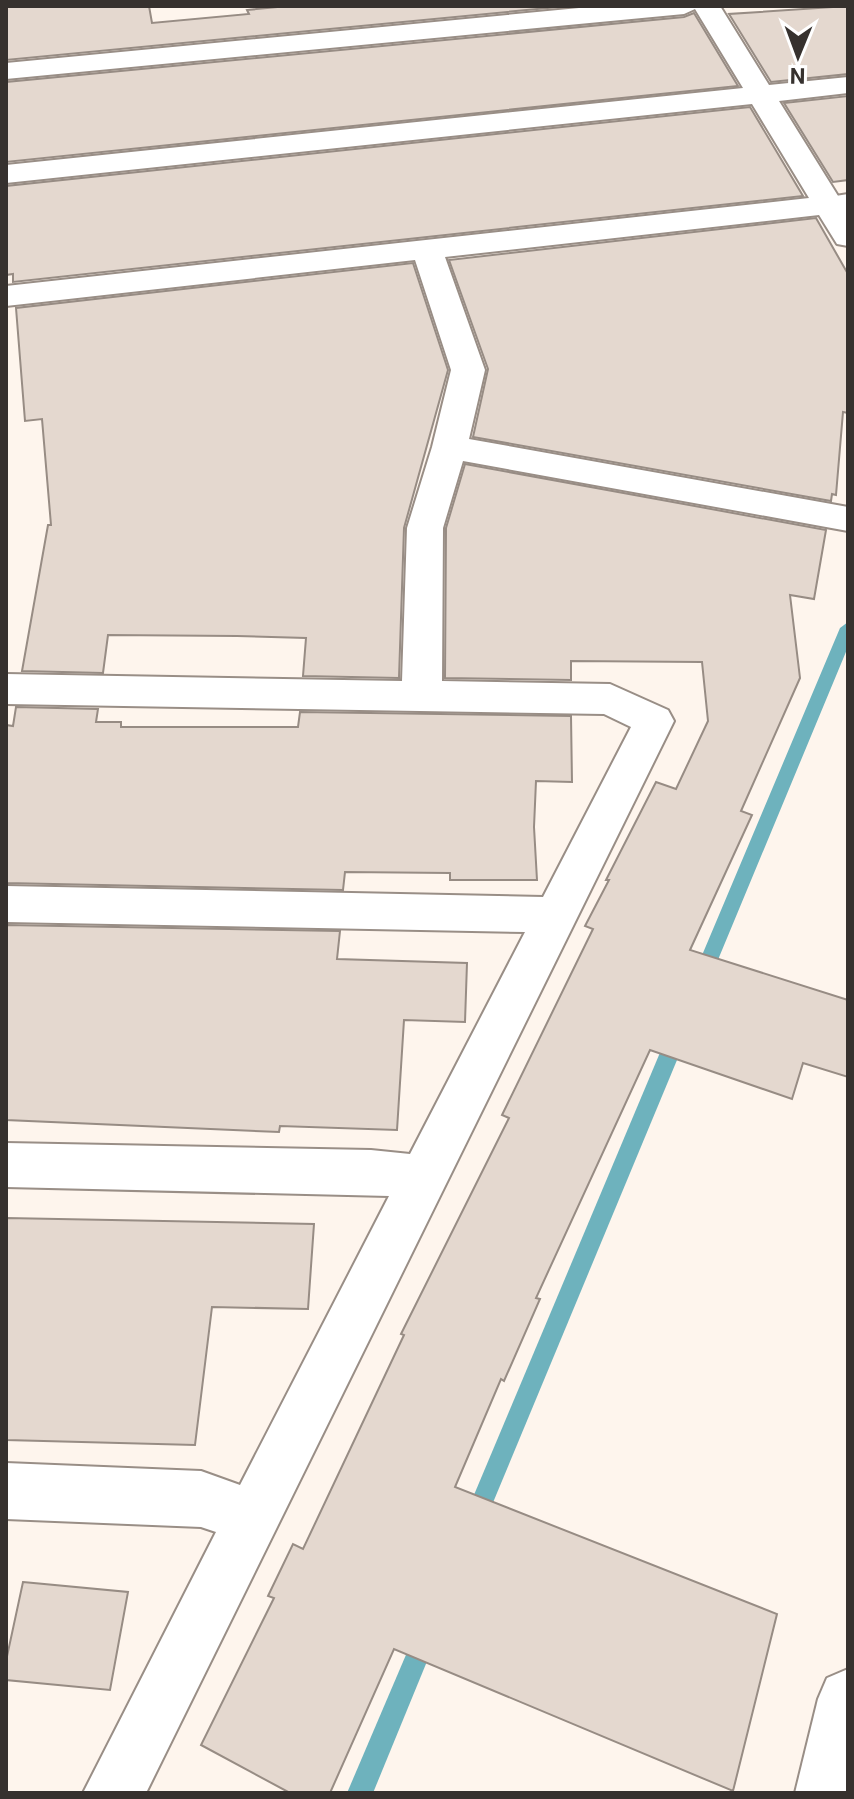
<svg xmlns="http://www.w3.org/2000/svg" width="854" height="1799" viewBox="0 0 854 1799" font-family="Roboto,sans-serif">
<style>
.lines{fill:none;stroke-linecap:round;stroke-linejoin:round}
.stream{fill:#6eb2bd;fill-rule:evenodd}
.building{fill:#e4d8cf;stroke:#978c84;stroke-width:2}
.minor-casing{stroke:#998e86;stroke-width:4}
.tertiary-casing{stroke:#998e86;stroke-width:4}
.secondary-casing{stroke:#998e86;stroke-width:4}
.minor{fill:#fff;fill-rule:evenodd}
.tertiary{fill:#fff;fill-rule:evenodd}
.secondary{fill:#fff;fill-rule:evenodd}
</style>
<rect width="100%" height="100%" fill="#fef5ed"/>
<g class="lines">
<g class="stream">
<path d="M848,622V647L710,979L708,985L701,987L694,985L692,979L840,628Z"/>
<path d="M677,1028L684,1030L687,1036L482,1529L474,1532L466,1529L463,1521L667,1036L670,1030Z"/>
<path d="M425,1625L433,1629L437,1637L373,1793H347L417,1629Z"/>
</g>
</g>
<g class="building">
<path d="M6,6H149L152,23L249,14L247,10L288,6H569L6,60Z"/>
<path d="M848,6V74L771,82L729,14Z"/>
<path d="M694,13L738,86L6,162V82L684,17Z"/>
<path d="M848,96V180L833,182L784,103Z"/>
<path d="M750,107L803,196L13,282V274L6,275V186Z"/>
<path d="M816,218L848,274V413L843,412L836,495L832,494L831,501L473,437L488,369L449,260Z"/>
<path d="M413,263L448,370L404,528L399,678L303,676L306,638L237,636L108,635L103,673L22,671L48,525H51L42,419L25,421L16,308Z"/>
<path d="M465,464L826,530L814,599L790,595L800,678L741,811L752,815L690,950L848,1000V1077L803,1063L792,1099L650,1050L536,1298L540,1299L504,1381L501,1379L455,1487L777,1614L733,1791L394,1649L330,1793H290L201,1745L274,1598L268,1596L293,1544L303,1549L404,1335L401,1334L509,1118L502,1115L593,929L585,926L609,880H606L656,782L676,789L708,721L702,662L571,661V680L445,678L446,528Z"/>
<path d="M16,707L98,709L96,722H121V727H298L300,712L571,716L572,782L536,781L534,827L537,880H450V873L345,872L343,890L6,883V725L13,726Z"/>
<path d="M6,925L340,931L337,959L467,963L465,1022L404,1020L397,1130L280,1126L279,1132L6,1120Z"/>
<path d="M6,1218L314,1224L308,1309L212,1307L195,1445L6,1440Z"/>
<path d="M23,1582L128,1592L110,1690L6,1680V1661Z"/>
</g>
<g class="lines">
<g class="minor-casing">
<path id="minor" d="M600,6H720L769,85L848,77V93L779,101L848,212V246L837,244L819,215L445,257L485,370L469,439L848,507V531L463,461L443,528L442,681L610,684L668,710L674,721L146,1793H83L216,1532L201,1527L6,1519V1463L201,1471L240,1485L389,1196L6,1187V1143L371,1150L410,1154L525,932L6,922V886L543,897L631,727L604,714L6,704V674L402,681L407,528L432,447L451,370L415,260L6,306V286L809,198L752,104L6,183V165L743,88L695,9L684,14L6,79V63Z"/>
</g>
<g class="tertiary-casing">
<path id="tertiary" d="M848,194V212L828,214L817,211L813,205L817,199Z"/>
</g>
<g class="secondary-casing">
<path id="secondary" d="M848,1669V1793H795L818,1699L827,1678Z"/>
</g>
<use href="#minor" class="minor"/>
<use href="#tertiary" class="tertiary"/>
<use href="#secondary" class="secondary"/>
</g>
<rect width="854" height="1799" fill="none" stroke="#36312e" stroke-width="16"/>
<g transform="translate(798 56) rotate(181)" stroke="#ffffff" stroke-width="6" paint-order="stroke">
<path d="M0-6L14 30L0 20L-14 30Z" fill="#36312e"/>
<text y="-12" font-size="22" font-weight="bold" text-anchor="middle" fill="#36312e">N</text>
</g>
</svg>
